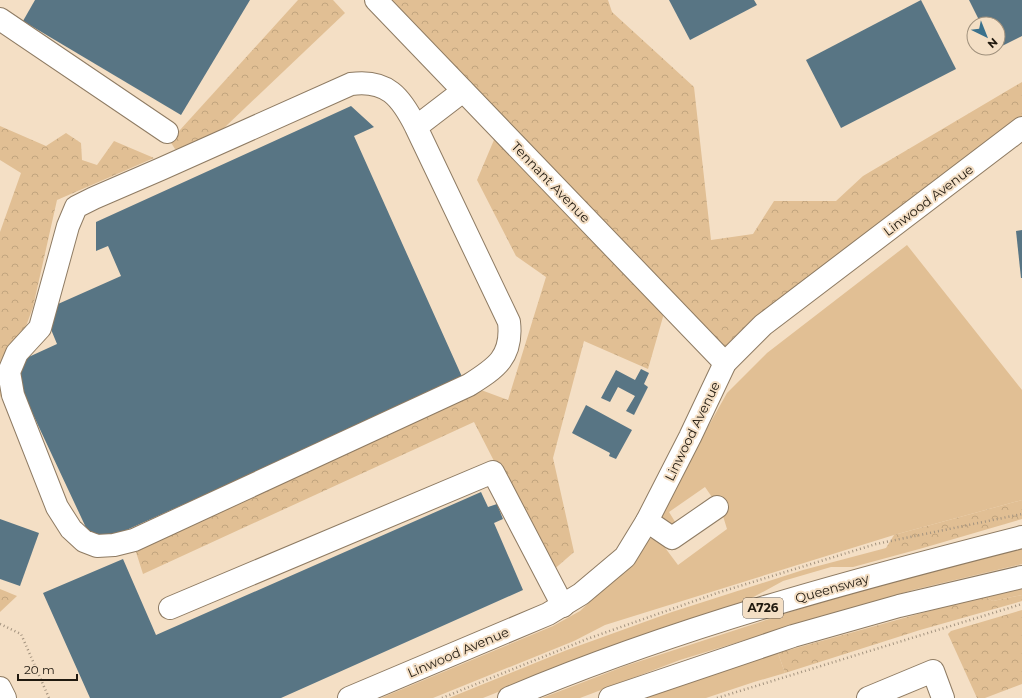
<svg xmlns="http://www.w3.org/2000/svg" width="1022" height="698" viewBox="0 0 1022 698" font-family="Montserrat,sans-serif">
<style>
.green{fill:#e1bf94}
.forest{fill:url(#forest-crowns)}
.building{fill:#587584}
.lines{fill:none;stroke-linecap:round;stroke-linejoin:round}
.minor-casing{stroke:#8e7b63;stroke-width:24}
.highway-casing{stroke:#8e7b63;stroke-width:24}
.path{stroke:#a3937f;stroke-width:2.5;stroke-dasharray:1 3;stroke-linecap:butt}
.minor{stroke:#fff;stroke-width:22}
.highway{stroke:#fff;stroke-width:22}
.labels{text-anchor:middle;stroke-width:4;stroke-linejoin:round;paint-order:stroke}
.shield{fill:#f4dfc5;stroke:#605446;stroke-width:1}
.shield-label{font-size:12px;font-weight:bold;fill:#20190f}
.street-label{font-size:13px;fill:#20190f;stroke:#f4dfc5}
</style>
<defs>
<pattern id="forest-crowns" width="20" height="18" patternUnits="userSpaceOnUse"><rect width="20" height="18" fill="#e1bf94"/><path d="M2 6a3 3 0 1 1 6 0M12 15a3 3 0 1 1 6 0" fill="none" stroke="#c1a47e"/></pattern>
</defs>
<rect width="100%" height="100%" fill="#f4dfc5"/>
<g class="green">
<path d="M907,245L1022,390V500L894,535L605,625L574,641L433,698H381L553,626L580,611L634,560L646,540L653,538L663,545L678,565L727,529L723,516L728,510L719,497L714,500L705,487L669,512L677,525L670,531L658,516L727,393L767,353Z"/>
<path d="M1022,547V564L913,590L811,620L680,660L580,698H542L625,666L861,589Z"/>
<path d="M886,548H923L853,567H831L783,581L748,600L605,649L483,698H449L567,650L672,612L803,570Z"/>
<path d="M1022,588V595L993,601L983,596Z"/>
<path d="M778,653L785,673L754,682L706,698H643Z"/>
</g>
<g class="forest">
<path d="M298,0H333L345,13L203,148L175,149L170,141Z"/>
<path d="M384,0H608L612,12L694,87L711,240L753,234L774,201H836L863,176L1022,82V128L725,363L667,303L648,369L584,341L553,458L574,552L551,572L474,422L143,574L136,552L473,387L508,400L546,277L516,256L477,180L502,121Z"/>
<path d="M0,126L46,146L66,133L81,143L82,160L97,165L114,141L154,158L57,200L33,307L0,398V232L21,173L0,160Z"/>
<path d="M1022,500V519L923,548H886L894,535Z"/>
<path d="M0,589L17,596L0,612Z"/>
<path d="M1022,595V601L920,630L785,673L778,653L983,596L993,601Z"/>
<path d="M1022,610V684L985,698H977L948,634L951,631Z"/>
</g>
<g class="building">
<path d="M35,0H250L181,115L23,21Z"/>
<path d="M669,0H754L757,5L690,40Z"/>
<path d="M921,0L956,69L841,128L806,60Z"/>
<path d="M969,0H1022V36L998,48V24H981Z"/>
<path d="M351,106L374,127L354,136L463,379L102,541L89,534L15,376L22,360L57,344L50,327L58,304L121,276L108,246L96,251V222Z"/>
<path d="M1022,230V278H1021L1016,231Z"/>
<path d="M641,369L649,373L644,384L648,387L634,415L626,411L635,396L618,387L610,402L601,398L616,370L635,380Z"/>
<path d="M586,405L632,430L616,459L609,456L610,453L572,433Z"/>
<path d="M481,492L488,507L497,504L503,519L494,523L523,590L281,698H90L43,593L123,559L156,635Z"/>
<path d="M0,519L39,533L20,586L0,579Z"/>
</g>
<g class="lines">
<g class="minor-casing">
<g id="minor">
<path d="M376,0L725,363"/>
<path d="M0,19L167,132"/>
<path d="M416,127C401,97 387,79 351,84L161,169L94,198L76,207L68,226L40,328L17,353L9,372L13,395L57,507L71,529L84,541L97,546L114,545L134,540L469,385C496,368 513,357 509,322L416,127L463,91"/>
<path d="M647,521L672,538L717,507"/>
<path d="M170,608L493,472L563,606"/>
<path d="M0,688L5,698"/>
<path d="M349,698L548,614L581,594L625,557L647,521L690,437L725,363L763,325L1022,128"/>
<path d="M868,698L933,671L943,698"/>
</g>
</g>
<g class="highway-casing">
<g id="highway">
<path d="M509,698C674,628 849,581 1022,537"/>
<path d="M610,698L793,636L899,606L1022,577"/>
</g>
</g>
<g class="path">
<path d="M0,624L21,634L49,698"/>
<path d="M442,698L587,639L717,593L876,544L1022,514"/>
<path d="M717,698L1022,604"/>
</g>
<use href="#minor" class="minor"/>
<use href="#highway" class="highway"/>
</g>
<g class="labels">
<rect class="shield" x="743" y="598" width="40" height="20" rx="3"/>
<g class="shield-label">
<text x="763" y="612">A726</text>
</g>
<g class="street-label">
<text transform="translate(551 182) rotate(46)" y="5">Tennant Avenue</text>
<text transform="translate(928 200) rotate(-37)" y="5">Linwood Avenue</text>
<text transform="translate(692 431) rotate(-64)" y="5">Linwood Avenue</text>
<text transform="translate(832 588) rotate(-16)" y="5">Queensway</text>
<text transform="translate(458 652) rotate(-23)" y="5">Linwood Avenue</text>
</g>
</g>
<g transform="translate(986 36) rotate(137)"><circle r="19" fill="#f4dfc5" stroke="#9f907c"/>
<path d="M0-3L7 15L0 10L-7 15Z" fill="#3a718c"/>
<text y="-6" font-size="11" font-weight="bold" text-anchor="middle" fill="#20190f">N</text>
</g>
<path d="M18 674v6h59v-6" fill="none" stroke="#20190f" stroke-width="2"/>
<text x="24" y="674" font-size="12" fill="#20190f" stroke="#f4dfc5" stroke-width="3" paint-order="stroke">20 m</text>
</svg>
